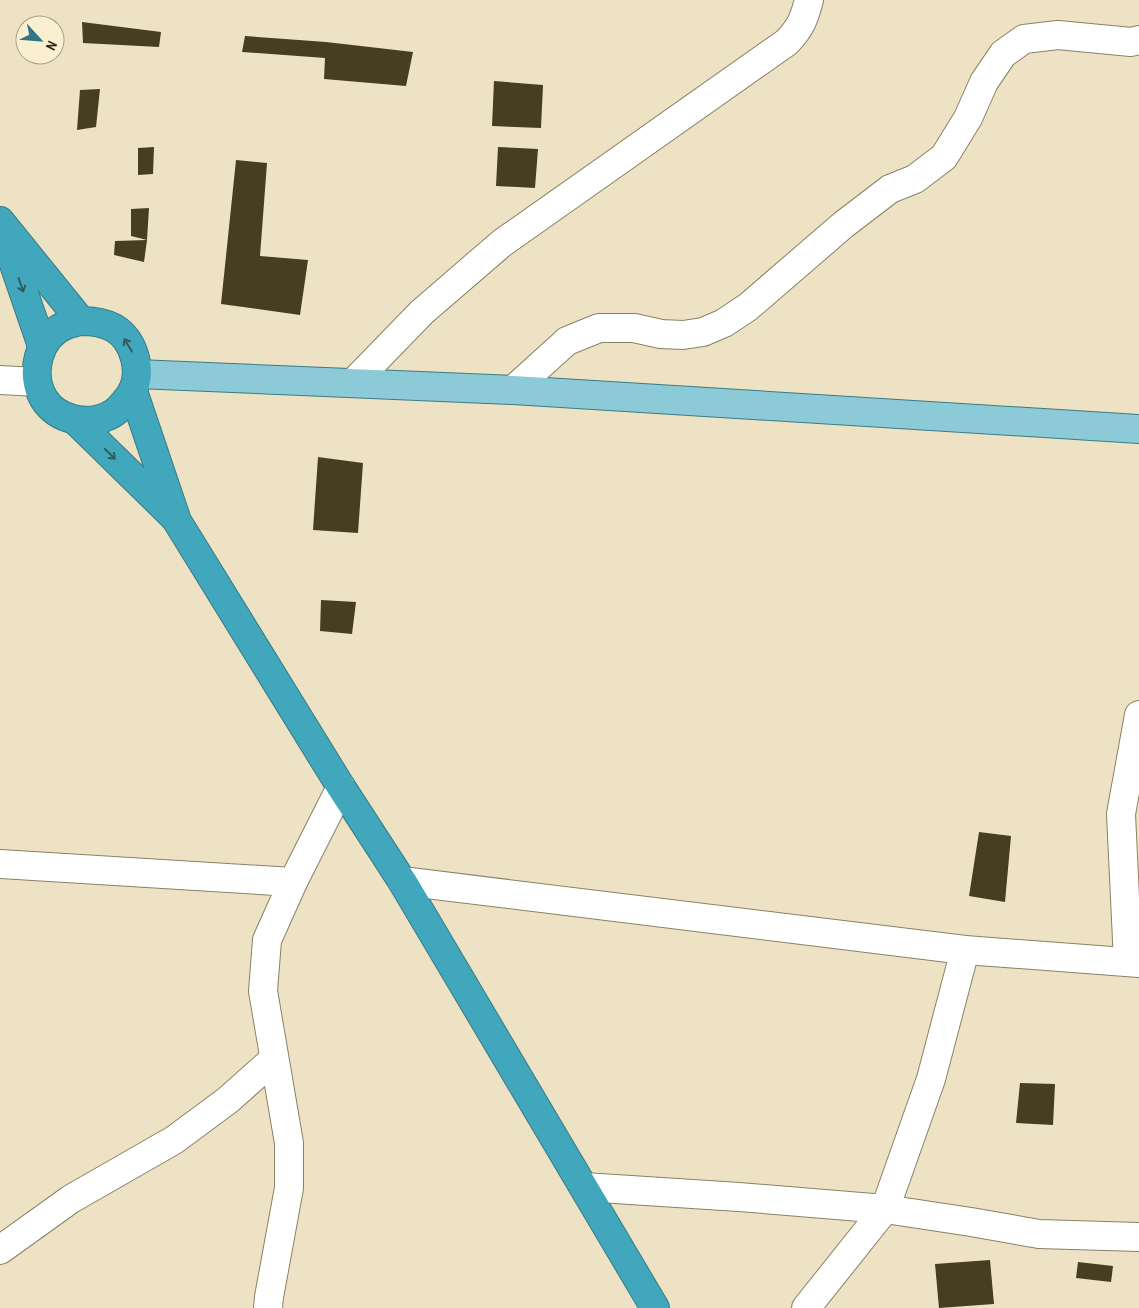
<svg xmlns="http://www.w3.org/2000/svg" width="1139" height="1308" viewBox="0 0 1139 1308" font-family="'Archivo Narrow',sans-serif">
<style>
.building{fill:#463d23}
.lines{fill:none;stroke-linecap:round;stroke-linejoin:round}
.minor-casing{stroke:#8a8165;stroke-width:30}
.major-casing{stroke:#3a7b84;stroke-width:30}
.highway-casing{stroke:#3a7b84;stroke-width:30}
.minor{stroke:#fff;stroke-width:28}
.major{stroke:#8dcad7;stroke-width:28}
.highway{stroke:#41a7bc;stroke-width:28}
.oneway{stroke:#345b5d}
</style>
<rect width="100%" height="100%" fill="#ede3c4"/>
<g class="building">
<path d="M82,22L161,32L159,47L83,43Z"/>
<path d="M245,36L326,42L413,52L406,86L324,79L325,58L242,52Z"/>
<path d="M494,81L543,85L541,128L492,126Z"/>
<path d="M100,89L96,127L77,130L80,90Z"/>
<path d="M154,147L153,174L138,175V148Z"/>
<path d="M498,147L538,149L535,188L496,186Z"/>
<path d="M236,160L267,163L260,256L308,260L300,315L221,304Z"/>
<path d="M149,208L147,240L144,262L114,255L115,241L147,240L131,236V209Z"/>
<path d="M318,457L363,463L358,533L313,530Z"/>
<path d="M321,600L356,602L352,634L320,631Z"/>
<path d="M979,832L1011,836L1005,902L969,896Z"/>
<path d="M1020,1083L1055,1084L1053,1125L1016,1123Z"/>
<path d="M990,1260L994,1304L939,1308L935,1264Z"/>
<path d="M1078,1262L1113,1266L1111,1282L1076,1278Z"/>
</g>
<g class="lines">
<g class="minor-casing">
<g id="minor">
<path d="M0,380L37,382"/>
<path d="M353,383L422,312L502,243L787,42C801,27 804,19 809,0"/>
<path d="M513,390L567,341L599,328H634L661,334L683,335L703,332L724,323L748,307L843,225L890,189L915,179L944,157L968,118L984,82L1003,54L1024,39L1058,35L1131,42L1139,40"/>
<path d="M0,864L293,882"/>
<path d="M402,881L965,950L1139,963"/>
<path d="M1128,961L1121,814L1139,715"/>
<path d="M584,1187L739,1197L885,1209L971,1222L1039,1234L1139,1237"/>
<path d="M0,1250L71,1199L174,1140L228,1100L274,1059"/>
<path d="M268,1308L269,1297L289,1188V1143L263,991L267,940L293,882L341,787"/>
<path d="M806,1308L885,1209L931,1079L965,950"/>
</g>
</g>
<g class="major-casing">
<path id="major" d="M137,374L513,390L1139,429"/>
</g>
<g class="highway-casing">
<g id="highway">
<path d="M0,221L81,321C92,321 103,322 114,328C135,341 144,374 130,395C124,403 118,412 108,416C87,426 57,420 44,399C29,374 38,336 66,325C71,323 76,322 81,321"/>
<path d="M5,238L42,346"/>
<path d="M133,391L177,521L341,787L402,881L655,1308"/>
<path d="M75,420L174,517"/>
</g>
</g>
<use href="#minor" class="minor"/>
<use href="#major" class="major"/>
<use href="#highway" class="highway"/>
</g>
<defs><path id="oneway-shaft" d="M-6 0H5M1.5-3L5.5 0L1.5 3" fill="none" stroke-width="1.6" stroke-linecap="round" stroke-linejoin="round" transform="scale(1.25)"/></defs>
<g class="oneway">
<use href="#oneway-shaft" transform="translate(21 285) rotate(71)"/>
<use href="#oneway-shaft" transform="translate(128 345) rotate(-121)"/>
<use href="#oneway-shaft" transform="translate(110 454) rotate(45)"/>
</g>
<g transform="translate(40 40) rotate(116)"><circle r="24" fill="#faf0d1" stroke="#a8a089"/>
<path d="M0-4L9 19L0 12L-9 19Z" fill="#307583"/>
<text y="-8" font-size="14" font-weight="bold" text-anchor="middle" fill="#2c281d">N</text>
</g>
</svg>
